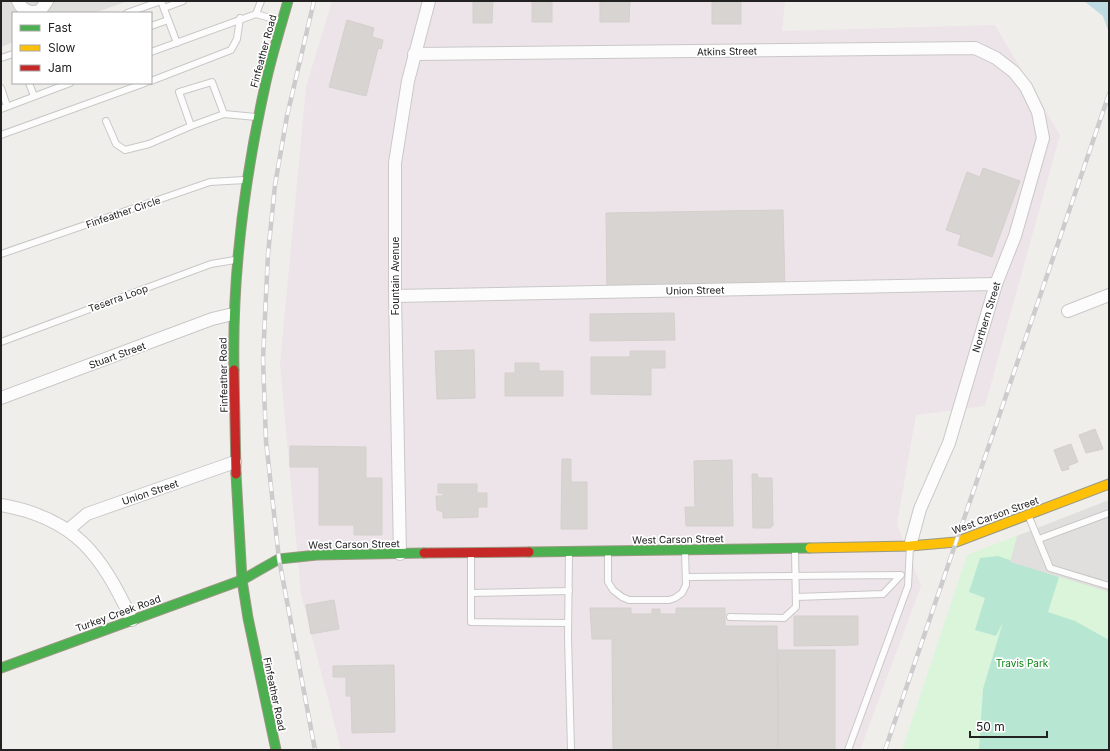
<svg xmlns="http://www.w3.org/2000/svg" width="1110" height="751" viewBox="0 0 1110 751" font-family="Inter,sans-serif">
<style>
.residential{fill:#dfdedc}
.industrial{fill:#ede4e9}
.park{fill:#daf5da}
.pitch{fill:#b7e6d2}
.parking{fill:#e0dfde}
.water{fill:#bfdbe3}
.building{fill:#d7d4d2;stroke:#d3d0cc}
.lines{fill:none;stroke-linecap:round;stroke-linejoin:round}
.lane-casing{stroke:#c9c8c7;stroke-width:8}
.street-casing{stroke:#c9c8c7;stroke-width:14}
.fast-casing{stroke:#999a82;stroke-width:11}
.slow-casing{stroke:#999a82;stroke-width:11}
.jam-casing{stroke:#999a82;stroke-width:11}
.lane{stroke:#fdfcfc;stroke-width:6}
.street{stroke:#fdfcfc;stroke-width:12}
.fast{stroke:#4caf50;stroke-width:9}
.slow{stroke:#ffc107;stroke-width:9}
.jam{stroke:#c62828;stroke-width:9}
.rail-casing{stroke:#ccc;stroke-width:4.5}
.rail{stroke:#fff;stroke-width:3;stroke-dasharray:9;stroke-linecap:butt}
.labels{text-anchor:middle;stroke-width:3.5;stroke-linejoin:round;paint-order:stroke}
.street-label{font-size:10px;fill:#222;stroke:#fff}
.park-label{font-size:10px;fill:#0c8416;stroke:#fff}
</style>
<rect width="100%" height="100%" fill="#f0eeeb"/>
<path class="residential" d="M1,1H128L94,13H13V42L1,47Z"/>
<path class="industrial" d="M332,1H785L782,31L995,25L1060,135L985,406L916,415L897,524L921,586L860,750H341L301,594L280,364L306,87Z"/>
<path class="park" d="M1109,500V750H902L967,555Z"/>
<path class="pitch" d="M998,556L1059,577L1048,612L1075,621L1109,640V750H979L983,689L1003,622L996,636L975,630L985,598L969,592L980,558Z"/>
<path class="parking" d="M1109,500V592L1010,562L1017,536Z"/>
<path class="water" d="M1084,1H1109V33L1103,16Z"/>
<g class="building">
<path d="M473,1H493L492,23H473Z"/>
<rect x="532" y="1" width="20" height="21"/>
<path d="M600,1H630L629,22H600Z"/>
<rect x="712" y="1" width="29" height="23"/>
<path d="M347,20L374,28L372,37L383,40L381,49L378,48L366,96L329,87Z"/>
<path d="M983,168L1020,181L992,257L958,245L961,235L946,230L967,172L980,177Z"/>
<path d="M783,210L785,287L607,290L606,213Z"/>
<path d="M674,313L675,340L590,341V314Z"/>
<path d="M474,350L475,398L437,399L435,351Z"/>
<path d="M630,351H665V368H651V395L591,394V357H630Z"/>
<path d="M515,363H539V371H563V396H505V373H515Z"/>
<path d="M1095,429L1103,449L1086,453L1079,435Z"/>
<path d="M1071,444L1078,462L1068,466L1069,469L1062,471L1054,450Z"/>
<path d="M290,446L366,447V478H382V535H354V525H319V467H290Z"/>
<path d="M562,459H571V482H587V529H561Z"/>
<path d="M732,460L733,526H686L685,507H695L694,461Z"/>
<path d="M752,474H757L758,478H772L773,526L771,525V528H753Z"/>
<path d="M438,484H477V493H487V507H478V517L443,518V512L437,510L436,496H443V493H438Z"/>
<path d="M334,600L339,629L311,634L306,605Z"/>
<path d="M590,608H631V614H652V609H660V614H676V608H725V626H777L778,750H613L612,639H592Z"/>
<path d="M794,616H858V645L794,646Z"/>
<rect x="778" y="650" width="57" height="100"/>
<path d="M394,665L395,732L352,733L351,696H346V677H333V666Z"/>
</g>
<g class="lines">
<g class="lane-casing">
<g id="lane">
<path d="M161,1L177,43"/>
<path d="M164,8L183,1"/>
<path d="M127,13L161,1"/>
<path d="M256,14L261,1"/>
<path d="M151,26L168,20"/>
<path d="M151,52L256,14L281,21"/>
<path d="M1,58L13,54"/>
<path d="M151,81L231,50L237,39L240,18"/>
<path d="M29,83L34,96"/>
<path d="M1,88L7,106"/>
<path d="M1,109L70,83"/>
<path d="M224,114L191,126L179,92L212,82L224,114L257,117"/>
<path d="M106,121L116,144L125,150L149,144L191,126"/>
<path d="M1,135L145,83"/>
<path d="M1,254L210,182L245,180"/>
<path d="M1,342L211,264L235,260"/>
<path d="M1029,517L1050,568L1109,586"/>
<path d="M1039,539L1109,513"/>
<path d="M569,552L568,637L571,750"/>
<path d="M608,552V582L613,590L622,597L629,600H669L675,598L682,593L686,585L685,551"/>
<path d="M471,554V622L568,623"/>
<path d="M687,577L901,575L883,594L796,597"/>
<path d="M471,593L569,591"/>
<path d="M730,617L784,618L796,607L795,549"/>
<path d="M848,750L908,586L910,546"/>
</g>
</g>
<g class="street-casing">
<g id="street">
<path d="M18,1C22,11 30,14 40,11L47,1"/>
<path d="M414,54L975,48L996,58L1014,72L1026,87L1038,112L1043,138L1015,236L996,284L949,443L920,509L910,546"/>
<path d="M395,296L996,284"/>
<path d="M1068,311L1109,295"/>
<path d="M1,398L212,319L233,314"/>
<path d="M1,505C76,518 101,555 132,620"/>
<path d="M68,530L87,514L235,462"/>
<path d="M400,554L395,296V163L408,81L429,1"/>
</g>
</g>
<g class="fast-casing">
<g id="fast">
<path d="M234,370C232,273 244,181 265,86C271,58 280,29 288,1"/>
<path d="M236,474L242,580L248,618L276,750"/>
<path d="M529,552L810,548"/>
<path d="M1,668L242,580L279,559L317,555L424,553"/>
</g>
</g>
<g class="slow-casing">
<path id="slow" d="M810,548L910,546L956,542L1109,484"/>
</g>
<g class="jam-casing">
<g id="jam">
<path d="M234,370L236,474"/>
<path d="M424,553L529,552"/>
</g>
</g>
<use href="#lane" class="lane"/>
<use href="#street" class="street"/>
<use href="#fast" class="fast"/>
<use href="#slow" class="slow"/>
<use href="#jam" class="jam"/>
<g class="rail-casing">
<g id="rail">
<path d="M314,1L287,116L275,185L268,254L263,359L266,441L279,559L315,750"/>
<path d="M885,750L1109,94"/>
</g>
</g>
<use href="#rail" class="rail"/>
</g>
<g class="labels">
<g class="street-label">
<text transform="translate(263 51) rotate(-75)" y="4">Finfeather Road</text>
<text transform="translate(727 51) rotate(-1)" y="4">Atkins Street</text>
<text transform="translate(123 212) rotate(-19)" y="4">Finfeather Circle</text>
<text transform="translate(395 276) rotate(-90)" y="4">Fountain Avenue</text>
<text transform="translate(695 290) rotate(-1)" y="4">Union Street</text>
<text transform="translate(118 298) rotate(-20)" y="4">Teserra Loop</text>
<text transform="translate(986 317) rotate(-73)" y="4">Northern Street</text>
<text transform="translate(117 355) rotate(-20)" y="4">Stuart Street</text>
<text transform="translate(223 375) rotate(-91)" y="4">Finfeather Road</text>
<text transform="translate(150 492) rotate(-19)" y="4">Union Street</text>
<text transform="translate(995 515) rotate(-20)" y="4">West Carson Street</text>
<text transform="translate(678 539) rotate(-1)" y="4">West Carson Street</text>
<text transform="translate(354 544) rotate(-1)" y="4">West Carson Street</text>
<text transform="translate(118 613) rotate(-20)" y="4">Turkey Creek Road</text>
<text transform="translate(275 694) rotate(78)" y="4">Finfeather Road</text>
</g>
<g class="park-label">
<text x="1022" y="667">Travis Park</text>
</g>
</g>
<rect width="1110" height="751" fill="none" stroke="#222222" stroke-width="4"/>
<rect x="12" y="12" width="140" height="72" fill="#ffffff" stroke="#a7a7a7"/>
<rect x="20" y="25" width="20" height="6" fill="#4caf50" stroke="#a7a7a7"/>
<text x="48" y="32" font-size="12" fill="#222222">Fast</text>
<rect x="20" y="45" width="20" height="6" fill="#ffc107" stroke="#a7a7a7"/>
<text x="48" y="52" font-size="12" fill="#222222">Slow</text>
<rect x="20" y="65" width="20" height="6" fill="#c62828" stroke="#a7a7a7"/>
<text x="48" y="72" font-size="12" fill="#222222">Jam</text>
<path d="M970 731v6h77v-6" fill="none" stroke="#222222" stroke-width="2"/>
<text x="976" y="731" font-size="12" fill="#222222" stroke="#ffffff" stroke-width="3" paint-order="stroke">50 m</text>
</svg>
